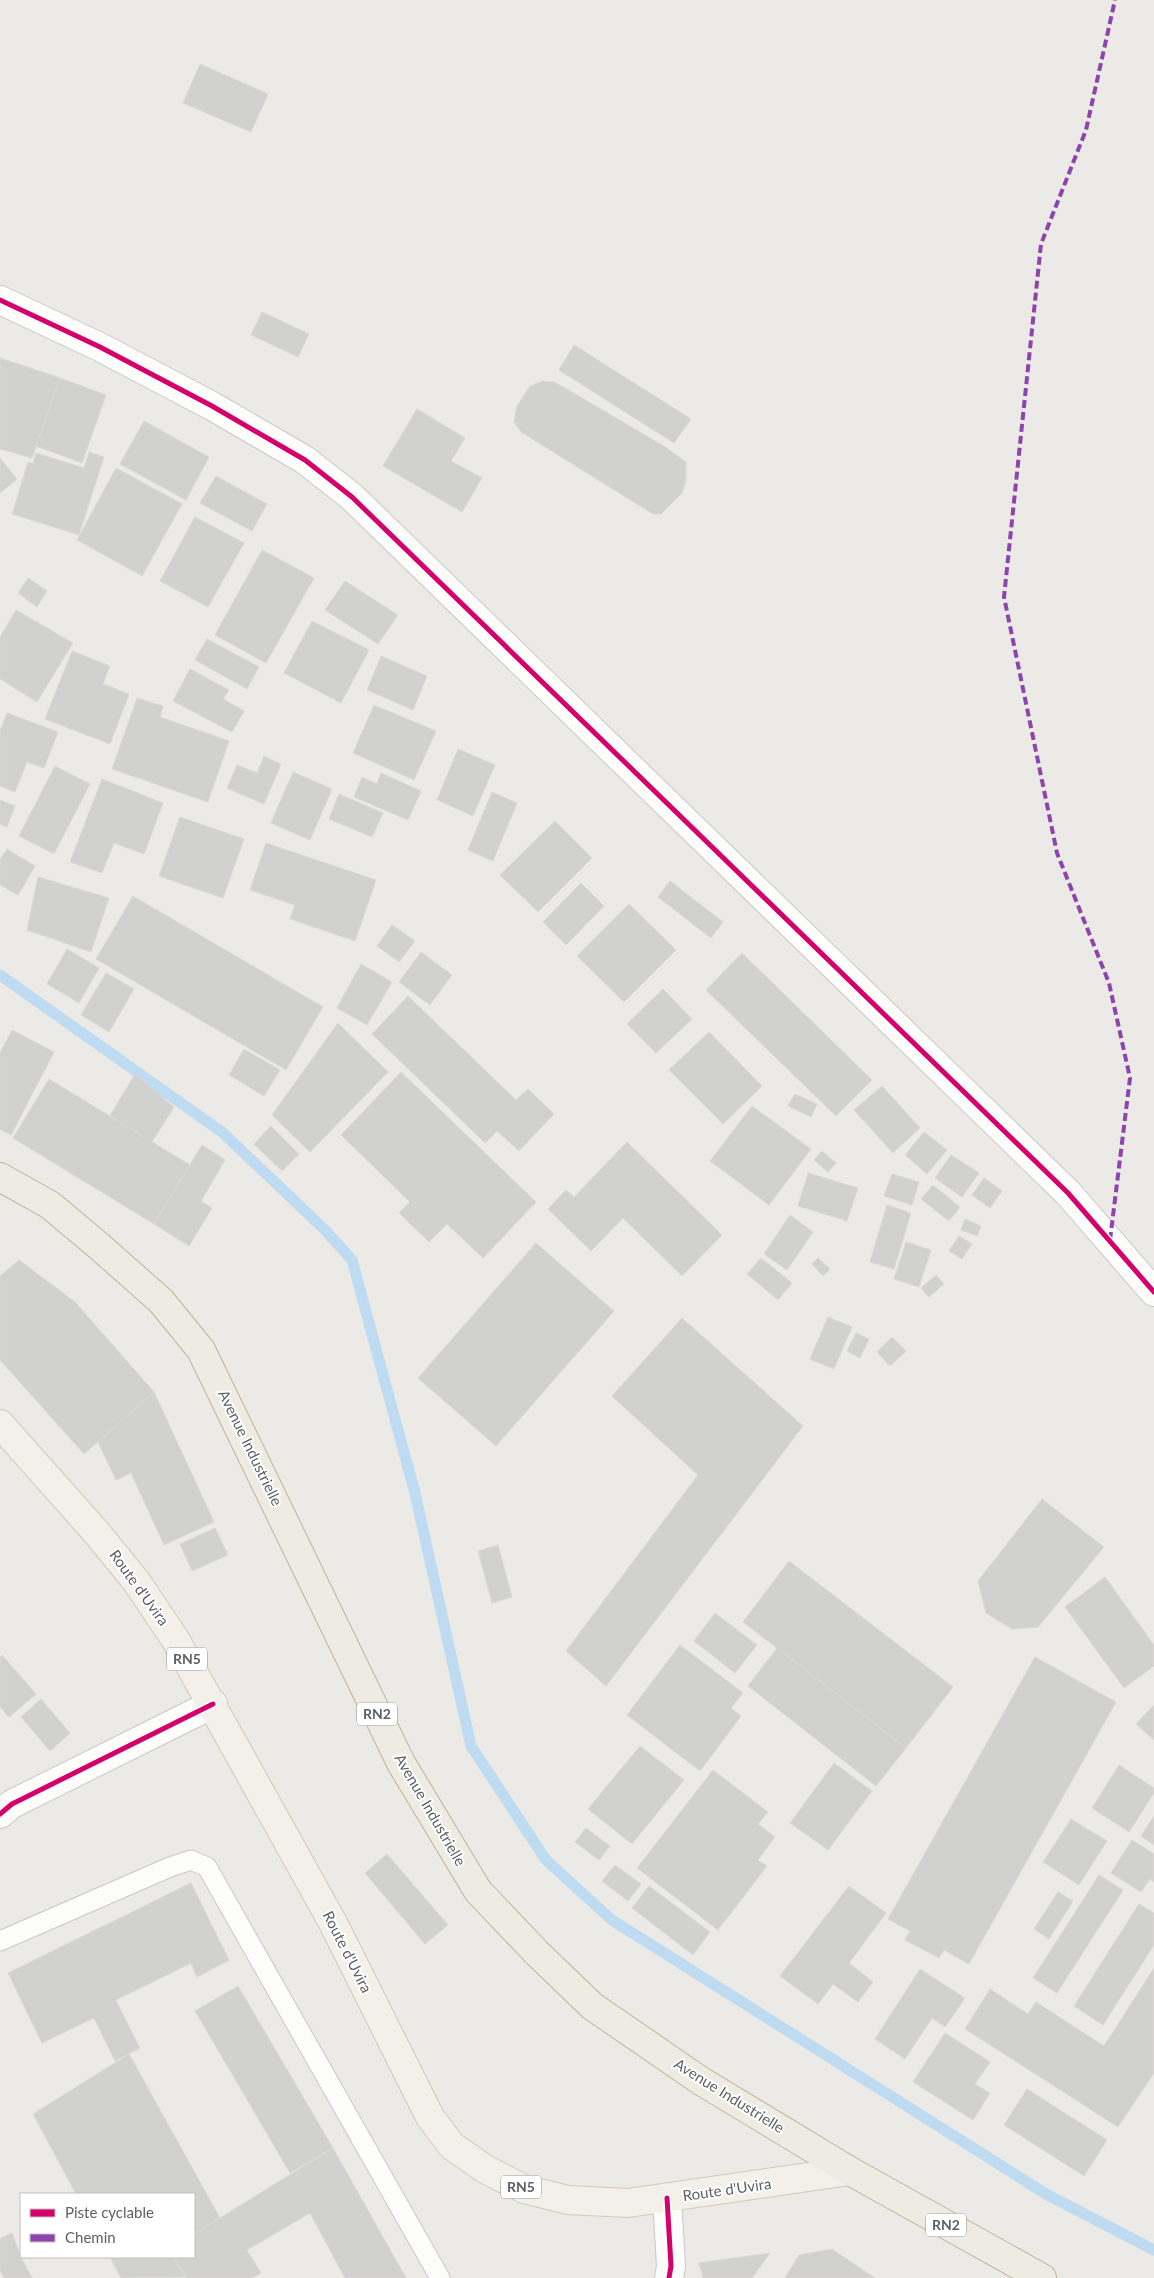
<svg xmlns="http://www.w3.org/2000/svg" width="1154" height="2278" viewBox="0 0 1154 2278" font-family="Lato,sans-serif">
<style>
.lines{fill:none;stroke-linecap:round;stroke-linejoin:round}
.stream{stroke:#bedbf1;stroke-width:11}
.building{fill:#d1d1cf;stroke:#dad9d6}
.lane-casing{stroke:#c8c8c8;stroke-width:21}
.street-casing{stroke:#c8c8c8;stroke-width:30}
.secondary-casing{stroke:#c8c8c7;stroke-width:30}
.primary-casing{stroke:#d1cab6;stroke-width:30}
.highway-casing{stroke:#bfb497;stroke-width:30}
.lane{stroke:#fcfcfb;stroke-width:19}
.street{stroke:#fcfcfb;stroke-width:28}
.secondary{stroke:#fcfcfb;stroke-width:28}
.primary{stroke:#f2f0e8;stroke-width:28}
.highway{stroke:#eeebe2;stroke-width:28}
.quiet{stroke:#8e44ad;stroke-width:4;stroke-dasharray:8 4;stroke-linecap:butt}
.cycleway-casing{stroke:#fff;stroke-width:8}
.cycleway{stroke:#d6006c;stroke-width:5}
.labels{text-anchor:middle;stroke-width:4;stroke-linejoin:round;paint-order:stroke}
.shield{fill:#fff;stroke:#8d8f92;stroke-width:1}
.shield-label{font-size:14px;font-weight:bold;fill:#5c5f63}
.street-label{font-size:15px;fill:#5c5f63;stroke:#fff}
</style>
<rect width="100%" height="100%" fill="#ebeae6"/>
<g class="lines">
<path class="stream" d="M0,975L222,1132L324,1229L352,1260L415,1493L471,1746L546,1860L612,1920L1046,2194L1154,2250"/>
</g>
<g class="building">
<path d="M200,64L268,94L251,132L183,103Z"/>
<path d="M262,312L309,334L298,357L251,335Z"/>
<path d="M574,345L691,419L674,443L559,370Z"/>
<path d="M0,358L60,378L32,458L0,449Z"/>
<path d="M60,378L106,395L82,463L36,446Z"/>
<path d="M543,381L554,382L565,388L667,448L686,462V480L682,493L661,514H653L521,432L514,422L517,406L530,386Z"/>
<path d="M417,409L465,438L451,461L482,478L462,512L383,466Z"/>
<path d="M144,421L209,457L186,500L120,464Z"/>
<path d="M89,452L104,457L79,535L12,514L28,462L33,464L36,453L84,468Z"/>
<path d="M0,458L17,479L0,493Z"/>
<path d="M116,468L182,504L142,576L77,540Z"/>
<path d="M216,476L267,504L252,531L200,503Z"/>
<path d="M195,517L244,543L208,607L160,581Z"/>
<path d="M262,550L314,578L266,663L215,635Z"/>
<path d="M28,578L47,591L37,607L18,593Z"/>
<path d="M345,581L398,615L378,644L325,610Z"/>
<path d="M16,610L73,643L37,702L0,679V637Z"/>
<path d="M312,621L369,650L341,703L284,673Z"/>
<path d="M207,639L259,667L247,689L195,660Z"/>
<path d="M72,651L110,666L103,684L129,694L110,744L45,719Z"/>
<path d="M381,656L427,676L413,710L367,690Z"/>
<path d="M190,669L229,690L223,699L244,711L232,732L173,701Z"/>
<path d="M137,698L163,706L160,717L229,741L208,802L112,769Z"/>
<path d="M374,705L436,731L414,780L353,753Z"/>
<path d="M7,713L58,732L44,768L27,762L15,792L0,786V731Z"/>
<path d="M458,749L495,765L473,816L437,800Z"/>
<path d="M264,756L281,764L264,804L227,788L237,765L257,773Z"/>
<path d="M55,766L90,784L54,854L19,836Z"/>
<path d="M293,772L332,789L310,840L271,823Z"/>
<path d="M381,773L421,791L408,820L354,797L362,777L377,784Z"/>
<path d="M102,779L163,803L144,854L114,843L102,873L70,862Z"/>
<path d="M492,792L517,803L493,861L468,850Z"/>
<path d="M339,794L383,813L372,837L329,819Z"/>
<path d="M0,800L15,806L7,827L0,824Z"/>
<path d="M180,817L244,839L223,898L159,876Z"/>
<path d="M555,821L592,858L538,912L500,875Z"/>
<path d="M266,843L376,880L355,941L290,919L295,905L250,890Z"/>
<path d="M7,849L35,866L18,895L0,885V859Z"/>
<path d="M38,877L109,898L91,952L27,930Z"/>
<path d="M670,881L723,922L711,938L658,897Z"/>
<path d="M581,883L604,906L566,945L543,922Z"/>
<path d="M133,896L323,1007L286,1070L96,959Z"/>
<path d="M629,904L676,950L624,1002L577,956Z"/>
<path d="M392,925L415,941L399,962L377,946Z"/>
<path d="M67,949L99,968L79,1003L47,984Z"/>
<path d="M421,952L452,975L430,1005L399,982Z"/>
<path d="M742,953L872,1080L836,1116L706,990Z"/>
<path d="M361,964L392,982L367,1025L337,1008Z"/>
<path d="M106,973L134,989L109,1032L81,1015Z"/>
<path d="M663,989L692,1019L656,1053L627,1024Z"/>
<path d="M408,996L516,1100L528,1089L554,1114L519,1151L497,1131L485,1143L372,1034Z"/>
<path d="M338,1023L388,1072L310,1152L272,1115Z"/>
<path d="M12,1030L54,1052L11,1135L0,1129V1053Z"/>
<path d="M709,1032L762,1086L723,1124L669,1070Z"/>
<path d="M244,1049L280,1070L264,1096L229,1075Z"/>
<path d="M401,1072L536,1202L483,1258L447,1224L429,1242L399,1213L410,1202L341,1135Z"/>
<path d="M135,1074L174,1107L152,1142L110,1116Z"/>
<path d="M49,1079L190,1165L154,1224L13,1138Z"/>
<path d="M882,1086L920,1128L893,1153L854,1110Z"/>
<path d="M795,1094L817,1104L811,1117L788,1106Z"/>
<path d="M752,1106L811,1149L769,1205L710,1161Z"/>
<path d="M271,1126L299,1154L282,1171L254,1144Z"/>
<path d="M924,1132L947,1150L927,1174L905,1155Z"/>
<path d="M627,1142L722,1235L682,1276L623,1218L591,1251L548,1209L566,1190L574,1197Z"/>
<path d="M202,1145L225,1160L201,1201L212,1208L189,1246L154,1224Z"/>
<path d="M822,1151L836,1163L828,1172L814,1160Z"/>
<path d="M951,1155L979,1173L962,1197L935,1178Z"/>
<path d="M808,1173L858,1188L847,1221L798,1206Z"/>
<path d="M892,1174L919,1182L912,1205L884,1196Z"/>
<path d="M984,1178L1002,1191L990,1208L972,1195Z"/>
<path d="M933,1185L960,1207L949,1221L921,1199Z"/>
<path d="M887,1205L911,1213L894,1269L870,1262Z"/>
<path d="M790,1215L813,1232L787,1270L764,1254Z"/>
<path d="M965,1219L981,1226L977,1236L961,1230Z"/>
<path d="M959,1236L972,1244L962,1259L949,1251Z"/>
<path d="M906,1242L931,1250L919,1287L894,1279Z"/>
<path d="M536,1243L614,1311L496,1446L418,1378Z"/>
<path d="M761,1258L792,1283L778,1300L747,1274Z"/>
<path d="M818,1258L830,1269L823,1276L812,1264Z"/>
<path d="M19,1260L75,1302L154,1392L84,1454L0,1360V1276Z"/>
<path d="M936,1275L944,1284L929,1297L921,1288Z"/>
<path d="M828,1317L852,1327L834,1369L810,1359Z"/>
<path d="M682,1318L803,1426L606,1686L566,1651L698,1475L612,1396Z"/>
<path d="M856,1333L869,1339L860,1358L847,1351Z"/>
<path d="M892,1337L906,1351L890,1366L877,1352Z"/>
<path d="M154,1392L214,1522L164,1545L131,1473L116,1480L98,1442Z"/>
<path d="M1042,1499L1104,1547L1038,1627L1012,1629L986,1613L978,1581Z"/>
<path d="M215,1528L228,1555L192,1571L180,1544Z"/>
<path d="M498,1545L512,1597L492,1603L478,1551Z"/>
<path d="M789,1561L953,1687L906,1748L743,1622Z"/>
<path d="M1105,1577L1154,1645V1666L1124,1688L1065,1607Z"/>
<path d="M715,1613L757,1645L735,1673L694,1641Z"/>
<path d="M680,1645L743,1693L731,1708L741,1716L700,1771L627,1715Z"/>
<path d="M777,1648L906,1748L876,1786L748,1686Z"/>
<path d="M2,1655L36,1694L9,1717L0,1707V1657Z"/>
<path d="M1035,1657L1116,1702L969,1964L944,1950L939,1958L905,1940L910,1931L888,1919Z"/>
<path d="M41,1699L70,1733L50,1751L21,1717Z"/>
<path d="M1154,1705V1740L1136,1724Z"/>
<path d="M640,1746L684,1780L632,1844L588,1809Z"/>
<path d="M834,1763L872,1791L828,1850L790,1823Z"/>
<path d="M1119,1765L1154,1788V1793L1129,1832L1092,1808Z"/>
<path d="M713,1770L768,1812L758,1824L775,1837L758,1860L767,1866L718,1930L637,1868Z"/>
<path d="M1154,1816V1845L1141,1836Z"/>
<path d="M1071,1819L1107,1841L1079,1885L1043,1862Z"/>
<path d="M586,1828L610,1846L599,1860L575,1842Z"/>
<path d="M1132,1840L1154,1854V1882L1150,1879L1141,1892L1111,1873Z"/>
<path d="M387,1854L448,1925L425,1944L365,1873Z"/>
<path d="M615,1865L641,1884L628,1901L602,1881Z"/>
<path d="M1099,1875L1123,1890L1057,1993L1033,1978Z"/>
<path d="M191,1883L229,1960L197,1977L191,1963L116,2000L140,2048L115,2061L94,2018L42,2043L8,1973Z"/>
<path d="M649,1886L710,1932L693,1955L632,1908Z"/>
<path d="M849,1886L886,1913L849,1963L873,1982L858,2002L833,1984L818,2004L780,1976Z"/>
<path d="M1058,1892L1073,1901L1049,1939L1034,1929Z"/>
<path d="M1139,1904L1154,1913V1945L1103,2025L1074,2006Z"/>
<path d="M1154,1968V2073L1118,2127L965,2029L990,1989L1028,2014L1036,2002L1104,2046Z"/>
<path d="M920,1969L965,1998L945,2027L932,2018L905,2059L875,2039Z"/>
<path d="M238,1986L333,2148L290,2173L195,2011Z"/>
<path d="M945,2033L990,2062L975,2084L990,2093L973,2120L913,2082Z"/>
<path d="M129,2054L220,2218L194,2234V2194H76L33,2114Z"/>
<path d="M1027,2089L1107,2140L1084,2176L1004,2125Z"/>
<path d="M333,2148L406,2278H345L310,2213L247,2250L261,2273L252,2278H186L174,2257H194V2234Z"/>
<path d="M12,2233L21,2257L32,2278H4L0,2270V2239Z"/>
<path d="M832,2249L875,2278H785L799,2255Z"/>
<path d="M770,2253L752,2278H703L699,2263Z"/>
<path d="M110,2257H174L185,2277L121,2278Z"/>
</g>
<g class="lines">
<g class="lane-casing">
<path id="lane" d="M0,1941L170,1867L191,1860L207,1867L440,2278"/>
</g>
<g class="street-casing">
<g id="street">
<path d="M0,1814L12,1804L213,1704"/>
<path d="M667,2198L671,2266L669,2278"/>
</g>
</g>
<g class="secondary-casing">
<path id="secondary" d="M0,300L100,347L212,406L305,460L352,497L1068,1193L1154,1292"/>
</g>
<g class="primary-casing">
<path id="primary" d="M0,1424L96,1532L136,1581L175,1639L333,1923L430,2117L452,2146L485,2169L524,2189L568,2200L628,2203L850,2171"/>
</g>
<g class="highway-casing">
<path id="highway" d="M0,1177L50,1205L100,1247L161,1301L201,1350L401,1763L478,1891L536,1952L592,2006L701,2081L850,2171L1042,2278"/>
</g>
<use href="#lane" class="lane"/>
<use href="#street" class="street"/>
<use href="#secondary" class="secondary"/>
<use href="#primary" class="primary"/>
<use href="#highway" class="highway"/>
<path class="quiet" d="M1110,1240L1130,1078L1109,983L1057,853L1004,597L1041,244L1086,130L1115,0"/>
<g class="cycleway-casing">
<g id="cycleway">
<path d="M0,300L100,347L212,406L305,460L352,497L1068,1193L1154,1292"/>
<path d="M0,1814L12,1804L213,1704"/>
<path d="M667,2198L671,2266L669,2278"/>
</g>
</g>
<use href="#cycleway" class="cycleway"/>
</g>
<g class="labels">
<g class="shield">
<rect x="167" y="1647.5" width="40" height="23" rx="4"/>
<rect x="357" y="1702.5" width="40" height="23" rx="4"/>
<rect x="501" y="2175.5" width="40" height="23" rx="4"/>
<rect x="926" y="2213.5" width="40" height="23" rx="4"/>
</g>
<g class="shield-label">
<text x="187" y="1664">RN5</text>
<text x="377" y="1719">RN2</text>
<text x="521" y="2192">RN5</text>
<text x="946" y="2230">RN2</text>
</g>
<g class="street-label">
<text transform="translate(250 1448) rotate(64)" y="5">Avenue Industrielle</text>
<text transform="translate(139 1588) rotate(54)" y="5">Route d'Uvira</text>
<text transform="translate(430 1810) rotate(60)" y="5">Avenue Industrielle</text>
<text transform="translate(347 1952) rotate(63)" y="5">Route d'Uvira</text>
<text transform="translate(729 2096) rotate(32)" y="5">Avenue Industrielle</text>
<text transform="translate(727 2190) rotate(-8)" y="5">Route d'Uvira</text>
</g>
</g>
<rect x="20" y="2193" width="175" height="65" fill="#ffffff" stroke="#bebfc1"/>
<rect x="30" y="2209" width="25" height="8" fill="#d6006c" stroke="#bebfc1"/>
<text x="65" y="2218" font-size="15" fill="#5c5f63">Piste cyclable</text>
<rect x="30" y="2234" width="25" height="8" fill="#8e44ad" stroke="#bebfc1"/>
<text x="65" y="2243" font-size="15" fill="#5c5f63">Chemin</text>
</svg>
